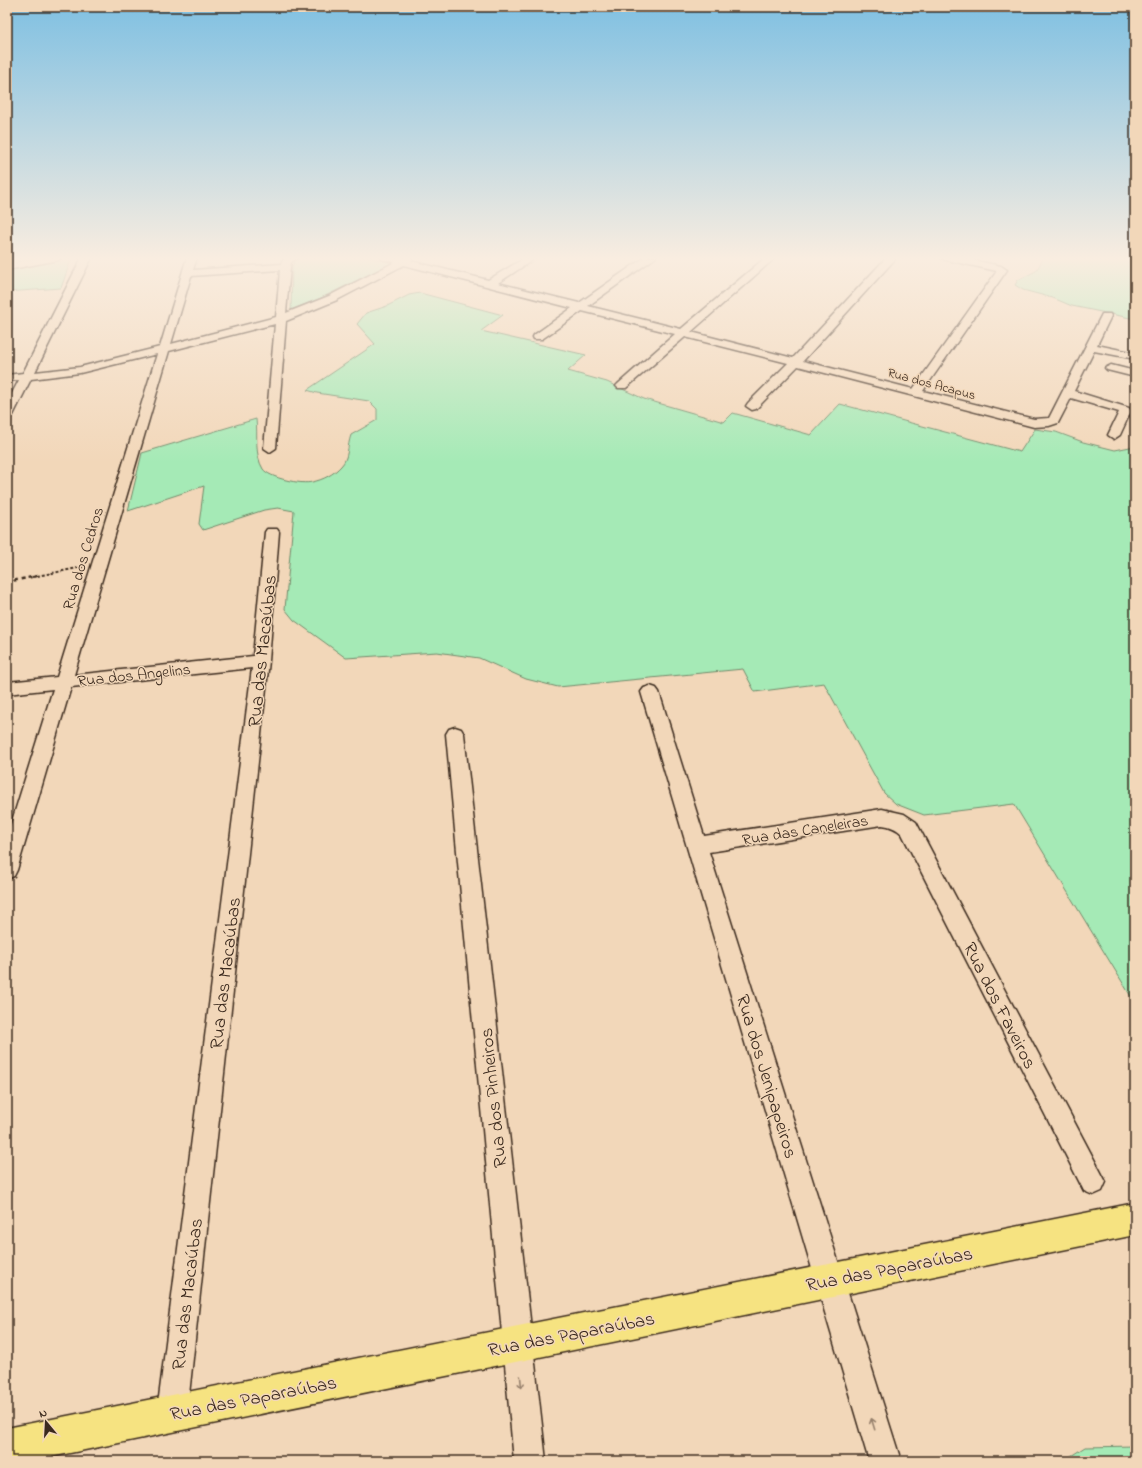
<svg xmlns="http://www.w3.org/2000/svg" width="1142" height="1468" viewBox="0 0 1142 1468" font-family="'Indie Flower',sans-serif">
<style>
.green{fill:#a5eab6;stroke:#708a6a}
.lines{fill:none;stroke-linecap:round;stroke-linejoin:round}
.minor-casing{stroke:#3b2a1e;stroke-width:3}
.major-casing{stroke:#3b2a1e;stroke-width:3}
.path-far1{stroke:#3b2a1e;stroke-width:2;stroke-dasharray:3 2;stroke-linecap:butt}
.path{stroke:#3b2a1e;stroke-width:2.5;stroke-dasharray:4 3;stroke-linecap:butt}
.minor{fill:#f2d7b9;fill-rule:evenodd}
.major{fill:#f6e381;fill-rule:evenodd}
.oneway{stroke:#96806c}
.labels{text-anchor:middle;stroke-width:3;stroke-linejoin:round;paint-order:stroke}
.far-street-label{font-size:13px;fill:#3b2a1e;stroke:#f2d7b9}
.street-label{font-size:16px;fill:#3b2a1e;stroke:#f2d7b9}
.near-street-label{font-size:19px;fill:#3b2a1e;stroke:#f2d7b9}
</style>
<rect width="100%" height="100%" fill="#f2d7b9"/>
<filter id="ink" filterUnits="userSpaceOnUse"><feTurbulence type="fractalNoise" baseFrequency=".025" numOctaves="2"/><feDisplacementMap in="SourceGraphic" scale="8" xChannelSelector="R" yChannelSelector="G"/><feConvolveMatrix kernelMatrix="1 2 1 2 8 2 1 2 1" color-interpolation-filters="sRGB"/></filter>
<g filter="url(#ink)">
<g class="green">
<path d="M72,257L61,288L7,292V271Z"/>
<path d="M303,257H369L392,263L321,298L291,310L292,267L295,260Z"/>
<path d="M1044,257H1135V319L1072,306L1053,298L1023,290L1015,285L1018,280L1036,271Z"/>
<path d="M420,293L503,315L481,331L586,355L568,371L607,382L644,399L724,422L733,413L811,435L840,404L1020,452L1035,429L1056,432L1083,442L1115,450L1135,446V1003L1014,804L924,815L896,804L884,793L824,683L755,692L743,669L558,687L526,679L479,658L437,652L346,658L294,620L285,609L294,511L278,508L264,510L203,530L199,524L204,486L128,511L142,453L256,419C258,436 254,454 263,469C269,478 302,485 312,482C323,480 334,474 341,466C349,458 347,446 351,435L377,420V409L369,401L317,393L307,390L375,344L357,324L366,313L387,306L409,295Z"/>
<path d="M1135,1446V1461H1063L1085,1447Z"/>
</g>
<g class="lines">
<g class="minor-casing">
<g id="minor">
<path d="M44,257H63L58,260L7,270V264Z"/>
<path d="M82,257H92L35,372L80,367L160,347L187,257H197L193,270L281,264C284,256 291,257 299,257L291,262L290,267L286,313L329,296L395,262L382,259L380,257L402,258L411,257L413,259L411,261L488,280L526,257H537L498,283L579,303L645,257H656L588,306L681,329L766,257H776L691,332L793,358L887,257H897L803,361L913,389L997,271L942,259L940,257H958L1001,266L1007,270L923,391L1034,419L1049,418L1102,314H1110L1111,316L1097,345L1135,353V359L1094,351L1074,391L1129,408L1131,411L1120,435L1114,439L1108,435L1119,412L1071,398L1058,423L1049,426L1034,427L798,366L756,409L752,410L746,406L748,403L788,363L685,337L626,388H618L616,386L618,384L675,334L582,311L542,339H534L533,337L534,335L572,308L404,265L337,300L286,321L276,448L270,452L264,448L275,324L169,351L74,675L253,656L265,532L267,529H277L279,532L269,661L187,1413L183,1424L172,1428L161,1424L157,1413L252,668L71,687L17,870L14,876L7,879V837L53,689L7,694V682L57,677L157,354L80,373L31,379L13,415L7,419V403L19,380L7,381V375L23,373ZM280,270L276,317L171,344L191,276Z"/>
<path d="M1111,365L1135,371V377L1107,370L1105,368Z"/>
<path d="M650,686L656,688L659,692L704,836L882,809L904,814L916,822L1106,1182L1102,1191L1093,1195L1084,1191L902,834C896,828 890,826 882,825L709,852L901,1461H869L641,692L644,688Z"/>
<path d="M455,727L461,729L464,734L546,1461H514L446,734L449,729Z"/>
</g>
</g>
<g class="major-casing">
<g id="major">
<path d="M32,257L30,259L7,264V258Z"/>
<path d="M1135,1203V1235L31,1461H7V1428Z"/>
</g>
</g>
<path class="path-far1" d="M32,577L83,567"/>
<path class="path" d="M7,582L37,576"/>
<use href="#minor" class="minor"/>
<use href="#major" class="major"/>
</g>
<defs><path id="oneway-shaft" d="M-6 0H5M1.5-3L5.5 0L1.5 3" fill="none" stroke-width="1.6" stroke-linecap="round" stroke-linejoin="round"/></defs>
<g class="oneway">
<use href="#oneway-shaft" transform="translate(521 1382) rotate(84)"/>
<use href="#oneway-shaft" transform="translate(873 1424) rotate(-107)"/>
</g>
</g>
<linearGradient id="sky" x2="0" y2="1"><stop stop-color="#7fc0e2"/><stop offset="0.56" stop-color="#f9ede0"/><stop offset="1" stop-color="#f9ede0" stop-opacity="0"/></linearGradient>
<rect width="1142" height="462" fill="url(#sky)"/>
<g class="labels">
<g class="far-street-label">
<text transform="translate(932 383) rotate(15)" y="5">Rua dos Acapus</text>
</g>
<g class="street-label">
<text transform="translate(82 558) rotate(-73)" y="6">Rua dos Cedros</text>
<text transform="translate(134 674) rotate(-6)" y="6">Rua dos Angelins</text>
<text transform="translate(805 829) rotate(-9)" y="6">Rua das Caneleiras</text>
</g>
<g class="near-street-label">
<text transform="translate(261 651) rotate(-84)" y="7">Rua das Macaúbas</text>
<text transform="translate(224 973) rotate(-83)" y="7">Rua das Macaúbas</text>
<text transform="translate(1001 1005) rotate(63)" y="7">Rua dos Faveiros</text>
<text transform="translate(768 1076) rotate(73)" y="7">Rua dos Jenipapeiros</text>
<text transform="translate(492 1098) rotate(-96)" y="7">Rua dos Pinheiros</text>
<text transform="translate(889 1268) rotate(-11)" y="7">Rua das Paparaúbas</text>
<text transform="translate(186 1294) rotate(-83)" y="7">Rua das Macaúbas</text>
<text transform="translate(571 1333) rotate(-11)" y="7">Rua das Paparaúbas</text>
<text transform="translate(253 1397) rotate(-11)" y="7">Rua das Paparaúbas</text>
</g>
</g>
<rect width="1142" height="1468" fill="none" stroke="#f2d7b9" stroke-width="24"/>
<rect x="12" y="12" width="1118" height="1444" fill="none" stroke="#3b2a1e" stroke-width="1.5" filter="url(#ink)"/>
<g transform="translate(46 1422) rotate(342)" stroke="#f2d7b9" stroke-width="3" paint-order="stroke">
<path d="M0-3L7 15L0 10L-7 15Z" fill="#3b2a1e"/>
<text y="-6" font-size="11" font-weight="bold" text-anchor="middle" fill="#3b2a1e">N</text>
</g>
</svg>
